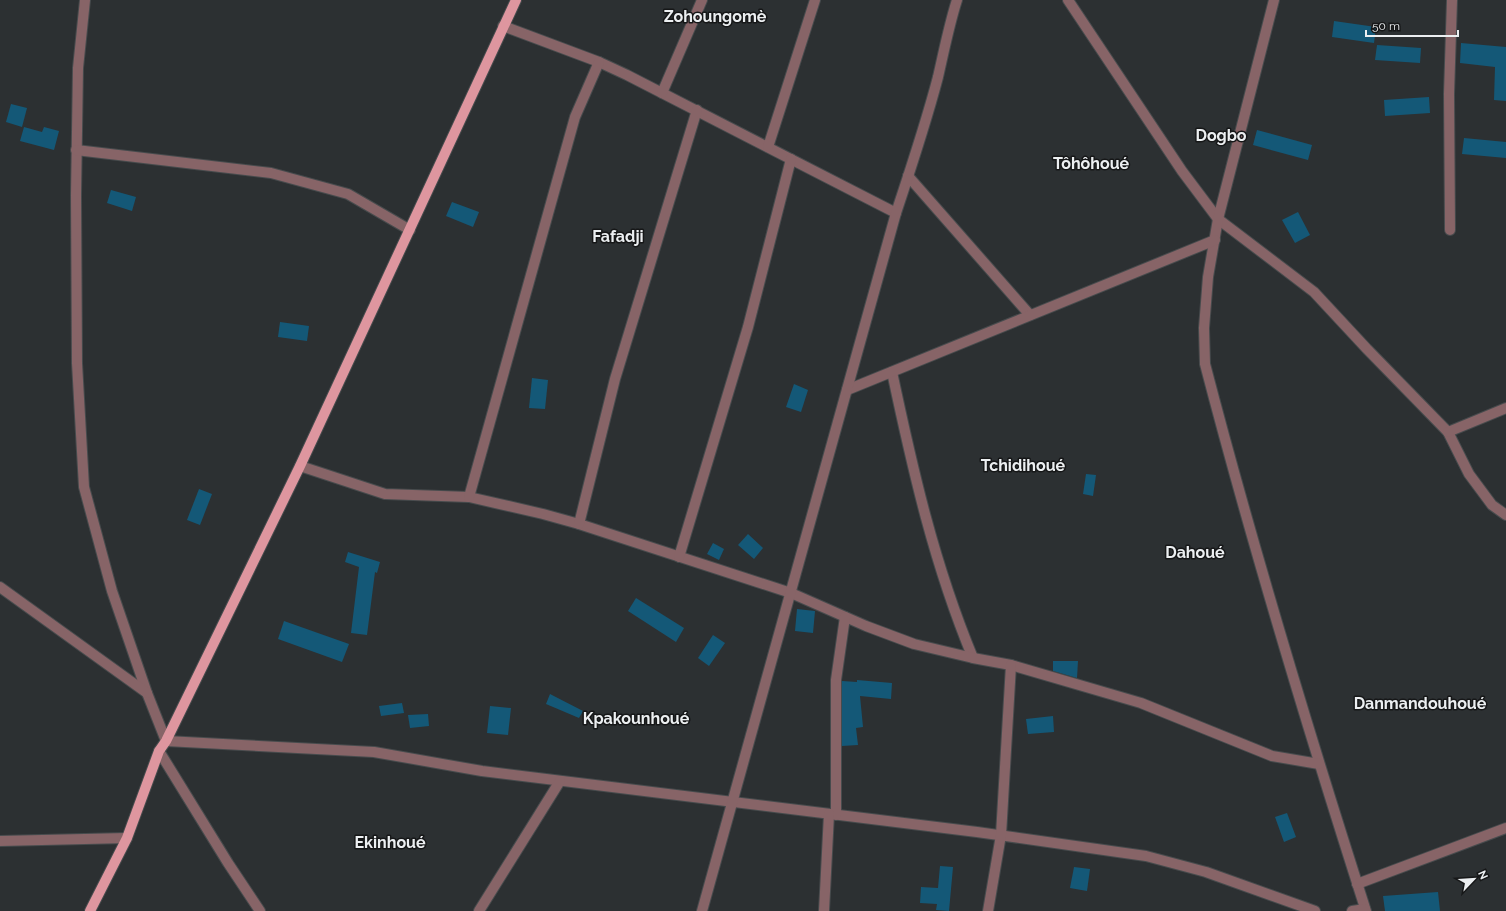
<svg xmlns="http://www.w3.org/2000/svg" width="1506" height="911" viewBox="0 0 1506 911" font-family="Raleway,sans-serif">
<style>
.building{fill:#145877}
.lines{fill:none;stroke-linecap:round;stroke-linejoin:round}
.minor-casing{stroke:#474b4d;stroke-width:12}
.major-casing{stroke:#474b4d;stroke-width:12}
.minor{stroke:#876467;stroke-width:10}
.major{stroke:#de969f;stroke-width:10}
.labels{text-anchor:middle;stroke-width:3;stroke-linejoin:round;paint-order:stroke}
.quarter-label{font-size:16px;font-weight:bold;fill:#eceff1;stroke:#161718}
</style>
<rect width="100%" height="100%" fill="#2c3032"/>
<g class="building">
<path d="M1334,21L1376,27L1374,43L1332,37Z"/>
<path d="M1461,43L1506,47V101L1494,100L1495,67L1460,63Z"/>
<path d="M1377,45L1421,48L1420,63L1375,60Z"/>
<path d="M1429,97L1430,113L1385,116L1384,100Z"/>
<path d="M11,104L27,108L22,127L6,122Z"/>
<path d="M24,127L42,132L44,127L59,131L54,150L20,141Z"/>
<path d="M1257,130L1312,145L1308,160L1253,145Z"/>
<path d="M1464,138L1506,142V158L1462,154Z"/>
<path d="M111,190L136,197L132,211L107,203Z"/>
<path d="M452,202L479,212L473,227L446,216Z"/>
<path d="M1298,212L1310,235L1295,243L1282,220Z"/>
<path d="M280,322L309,326L307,341L278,337Z"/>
<path d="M532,378L548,380L545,409L529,408Z"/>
<path d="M794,384L808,390L801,412L786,407Z"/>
<path d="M1086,474L1096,475L1093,496L1083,494Z"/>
<path d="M199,489L212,494L200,525L187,520Z"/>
<path d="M748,534L763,548L754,559L738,545Z"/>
<path d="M713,543L724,549L719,560L707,554Z"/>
<path d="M348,552L380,562L377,573L375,572L367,635L351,633L359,567L345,562Z"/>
<path d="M636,598L684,628L676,642L628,611Z"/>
<path d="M797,609L815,611L813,633L795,631Z"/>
<path d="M284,621L349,644L342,662L278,639Z"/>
<path d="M713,635L725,643L709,666L698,658Z"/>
<path d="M1053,661H1078L1077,678L1053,671Z"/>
<path d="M857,680L892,683L891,699L860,696L863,727L856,728L858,745L842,746V681L857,682Z"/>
<path d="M550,694L583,711L579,718L546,704Z"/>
<path d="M402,703L404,713L381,716L379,706Z"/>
<path d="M490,706L511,708L508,735L487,733Z"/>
<path d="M428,714L429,726L410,728L408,715Z"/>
<path d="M1053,716L1054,732L1028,734L1026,719Z"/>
<path d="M1287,813L1296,837L1284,842L1275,817Z"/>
<path d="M940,866L953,867L949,911L936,910L937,904L920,903L921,887L938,888Z"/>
<path d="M1074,867L1090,869L1087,891L1070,888Z"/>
<path d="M1438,892L1440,911H1385L1383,896Z"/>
</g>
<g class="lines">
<g class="minor-casing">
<g id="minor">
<path d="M85,0L78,68L76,195L77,363L84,487L112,591L147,693L166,741L374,752L482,771L977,832L1146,856L1206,872L1315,911"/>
<path d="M1068,0L1182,171L1218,219L1314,292L1367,349L1448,432L1469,474L1492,505L1506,515"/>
<path d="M1274,0L1218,219L1208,277L1204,328L1205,364C1253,548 1308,730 1366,911"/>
<path d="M503,26L599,62L627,75L896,213"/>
<path d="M662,93L702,0"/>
<path d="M768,147L815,0"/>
<path d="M76,150L271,173L348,194L410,230"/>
<path d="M908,176L1030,315"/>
<path d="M1450,230L1449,94L1452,0"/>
<path d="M892,372C913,471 934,564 973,658"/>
<path d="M847,390L1215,240"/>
<path d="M1448,432L1506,408"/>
<path d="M300,466L385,494L469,497L543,514L579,524L791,593L866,626L914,644L973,658L1011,665L1141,703L1272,756L1319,764"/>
<path d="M469,497L575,117L599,62"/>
<path d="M579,524L615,379L697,110"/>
<path d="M679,557L748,327L791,159"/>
<path d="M0,587L147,693"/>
<path d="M159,751L228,863L260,911"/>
<path d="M836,815V680L845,617"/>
<path d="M0,841L127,838"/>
<path d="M1357,884L1506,828"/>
<path d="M479,911L560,781"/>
<path d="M702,911L896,213C911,168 926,123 938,77C944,51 949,25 957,0"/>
<path d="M824,911L829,814"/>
<path d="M988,911L1001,835L1011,665"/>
<path d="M1352,911L1365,909"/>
</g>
</g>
<g class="major-casing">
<path id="major" d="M90,911L127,838L159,751L166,741L300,466L516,0"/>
</g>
<use href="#minor" class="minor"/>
<use href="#major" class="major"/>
</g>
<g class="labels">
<g class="quarter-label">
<text x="715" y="22">Zohoungomè</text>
<text x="1221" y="141">Dogbo</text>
<text x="1091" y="169">Tôhôhoué</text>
<text x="618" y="242">Fafadji</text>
<text x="1023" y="471">Tchidihoué</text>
<text x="1195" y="558">Dahoué</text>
<text x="1420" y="709">Danmandouhoué</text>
<text x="636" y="724">Kpakounhoué</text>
<text x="390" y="848">Ekinhoué</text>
</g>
</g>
<g transform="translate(1474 879) rotate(65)" stroke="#161718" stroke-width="3" paint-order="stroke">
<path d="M0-3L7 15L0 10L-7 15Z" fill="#eceff1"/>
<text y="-6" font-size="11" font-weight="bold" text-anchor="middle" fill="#eceff1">N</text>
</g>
<path d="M1366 30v6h92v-6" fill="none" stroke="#eceff1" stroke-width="2"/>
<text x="1372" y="30" font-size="12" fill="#eceff1" stroke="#161718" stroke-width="3" paint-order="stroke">50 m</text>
</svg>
